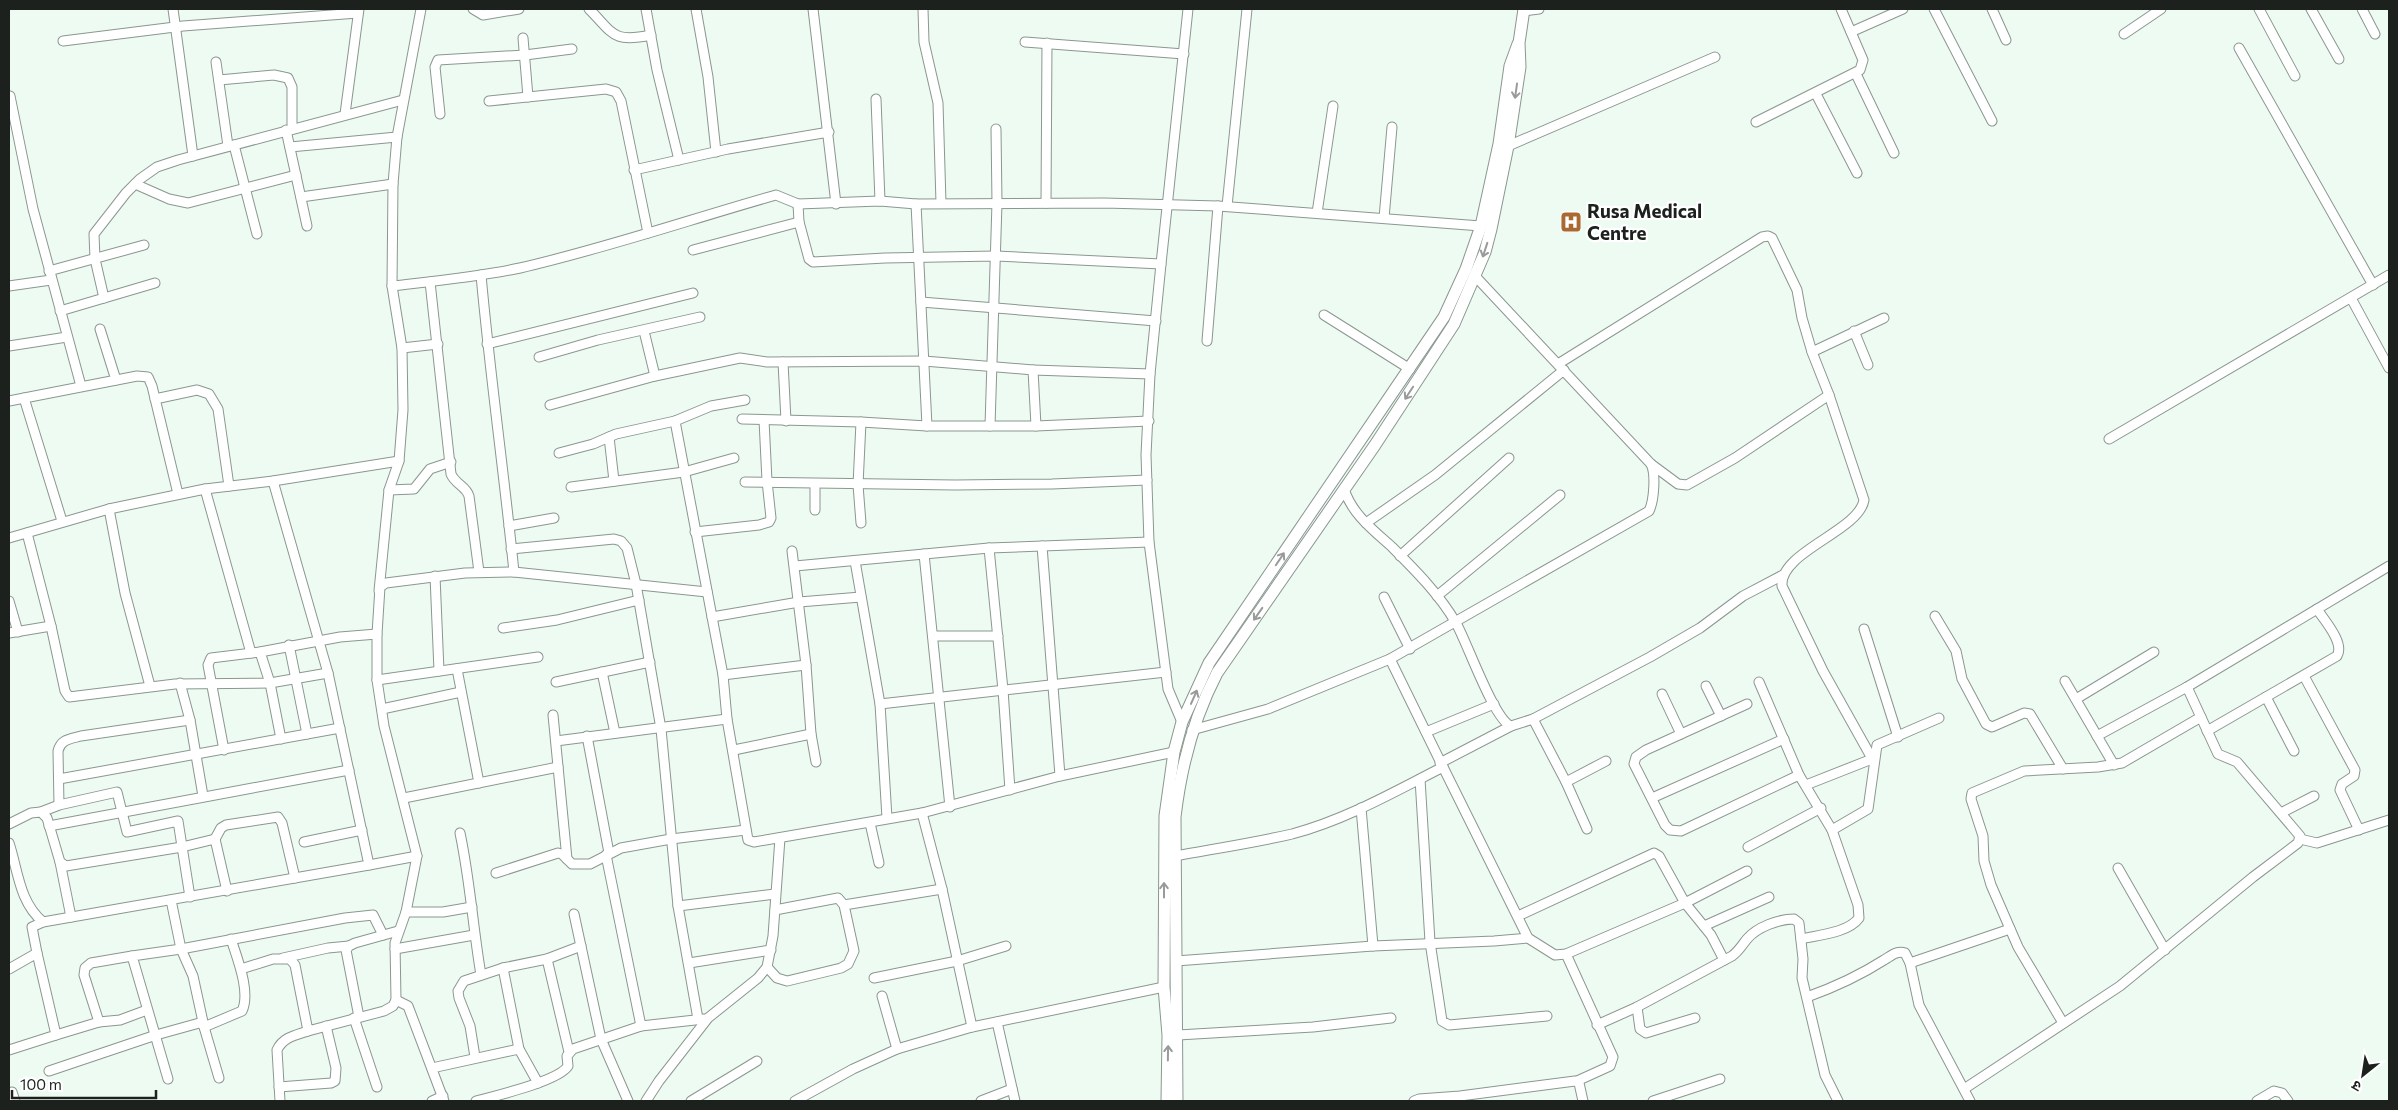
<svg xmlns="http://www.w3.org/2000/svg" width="2398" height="1110" viewBox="0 0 2398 1110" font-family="Commissioner,'Noto Sans Devanagari',sans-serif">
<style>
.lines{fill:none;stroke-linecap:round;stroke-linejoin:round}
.minor-casing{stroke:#8b9790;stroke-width:11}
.tertiary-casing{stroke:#8b9790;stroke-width:13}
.minor{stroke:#fff;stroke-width:9}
.tertiary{stroke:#fff;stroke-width:11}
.oneway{stroke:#999b9a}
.labels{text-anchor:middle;stroke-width:4.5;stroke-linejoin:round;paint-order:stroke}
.poi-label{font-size:19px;font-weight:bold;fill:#1c211e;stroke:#fff;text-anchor:start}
</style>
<rect width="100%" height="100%" fill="#edfbf2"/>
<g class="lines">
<g class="minor-casing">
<g id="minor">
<path d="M173,9L193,156"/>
<path d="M473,9L483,15L519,9"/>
<path d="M589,9C614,34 612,43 651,35"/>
<path d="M646,9L657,70L679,160"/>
<path d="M696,9L708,77L716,152"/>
<path d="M813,9L836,204"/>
<path d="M923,9L924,42L938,103L941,203"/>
<path d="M1934,9L1992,121"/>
<path d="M1992,9L2006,40"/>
<path d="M2259,9L2295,76"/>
<path d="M2311,9L2339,59"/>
<path d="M2362,9L2375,34"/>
<path d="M1523,11L1539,9"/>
<path d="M1851,32L1903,9"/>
<path d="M2124,34L2161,9"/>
<path d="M523,38L528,97"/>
<path d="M63,41L183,26L358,13"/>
<path d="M1025,42L1184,54"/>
<path d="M2239,48L2373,285"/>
<path d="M216,62L228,146"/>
<path d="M1856,74L1894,153"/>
<path d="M219,80L274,75L288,78L292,87V128"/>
<path d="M1816,94L1857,173"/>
<path d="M10,96L33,209L81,386"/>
<path d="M876,99L880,201"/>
<path d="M489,101L606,89L616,92L621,101L648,233"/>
<path d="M345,114L359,9"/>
<path d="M440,114L435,67L438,60L525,55L572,49"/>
<path d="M1756,122L1860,70L1863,60L1841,9"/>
<path d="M286,130L307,226"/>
<path d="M234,145L257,234"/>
<path d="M1508,146L1715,57"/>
<path d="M290,147L397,137"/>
<path d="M634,170L728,149L829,132"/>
<path d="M135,184L169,199L188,203L296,175"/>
<path d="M301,197L393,184"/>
<path d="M1046,203L1047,43"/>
<path d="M798,204L799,222L809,259L813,262L885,258L996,256L1161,264"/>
<path d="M916,204L927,426H1036L1149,421"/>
<path d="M1227,206L1247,9"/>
<path d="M1317,213L1333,106"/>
<path d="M1384,218L1392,127"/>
<path d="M693,250L799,222"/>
<path d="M49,271L144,245"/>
<path d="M481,275C490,375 504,473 514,572"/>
<path d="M430,282L451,474C455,484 466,486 469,496L479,572"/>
<path d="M9,286L51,280"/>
<path d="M392,286C435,281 478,277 520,268C607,248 691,219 776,195L798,204L880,201L916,204L1104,203L1218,206L1481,226"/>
<path d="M104,298L95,259L94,234L126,193L140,179L157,167L178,160L403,100"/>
<path d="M2351,298L2389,368"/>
<path d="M921,302L1156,321"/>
<path d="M60,311L155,283"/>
<path d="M1324,315L1410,369"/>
<path d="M100,329L116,380"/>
<path d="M644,331L655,376"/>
<path d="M1854,331L1868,365"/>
<path d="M1207,341L1218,206"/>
<path d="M487,344L693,293"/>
<path d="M9,346L67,337"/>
<path d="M402,348L438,344"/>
<path d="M1812,352L1884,318"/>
<path d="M539,357L598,340L700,317"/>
<path d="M783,362L786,421"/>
<path d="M1558,364L1762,237L1768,236L1772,238L1797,290L1802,318L1812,352L1829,395L1864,500C1859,531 1779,552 1782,586L1823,671L1874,762"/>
<path d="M1033,370L1150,374"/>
<path d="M24,398L62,521"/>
<path d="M155,399L197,390L209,394L218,409L229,486"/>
<path d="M9,401L137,376L148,377L152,386L178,494"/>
<path d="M550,405L655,376L740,358L767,362L924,361L1033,370L1036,426"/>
<path d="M742,419L861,422L927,426"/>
<path d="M675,421L723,675L727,719L748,840L754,842L922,813L1060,776L1174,752"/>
<path d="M990,426L997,203L996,129"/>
<path d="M609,437L614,481"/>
<path d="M2109,439L2389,275"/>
<path d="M559,453L593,444L616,434L675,421L711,406L745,400"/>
<path d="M1651,464L1678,484L1687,485L1735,458L1829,395"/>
<path d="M745,482L955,485L1052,484L1147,480"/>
<path d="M815,484V510"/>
<path d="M571,487L684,472L734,458"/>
<path d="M205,489L251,653"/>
<path d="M1344,489C1352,514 1373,530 1392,547C1415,570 1440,595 1456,623C1467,642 1494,720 1511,726L1533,719L1650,657L1700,628L1743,596L1783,575"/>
<path d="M389,490L414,489L430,469L451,462"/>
<path d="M109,509L125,593L150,686"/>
<path d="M861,523L858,485L861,422"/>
<path d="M1366,523L1435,475L1564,370"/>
<path d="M509,526L554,518"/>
<path d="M695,532L759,525L769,522L771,518L767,481L764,420"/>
<path d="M27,533L51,626L65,691L69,697L175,684L270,683L328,673"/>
<path d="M9,538L109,509L205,489L273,481L399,461"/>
<path d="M1042,546L1060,776"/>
<path d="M989,548L1003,690L1010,790"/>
<path d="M511,549L614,539L621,541L627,548L636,584L661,729L678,906L698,1019"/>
<path d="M924,554L950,807"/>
<path d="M1400,556L1509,458"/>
<path d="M855,561L880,704L887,818"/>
<path d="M795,566L989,548L1149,542"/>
<path d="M435,576L439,671"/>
<path d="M379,591L389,490L399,461L403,410L402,348L392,286L393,184L397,137L421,9"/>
<path d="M1437,596L1560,495"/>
<path d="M1384,597L1410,649"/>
<path d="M9,601L18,632"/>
<path d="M1935,616L1956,651L1962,679L1986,724L1992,727L2024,713L2030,714L2063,769"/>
<path d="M712,617L799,602L861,597"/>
<path d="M503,628L557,620L639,600"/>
<path d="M1864,629L1898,737"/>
<path d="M9,633L51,626"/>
<path d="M933,636H998"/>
<path d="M289,645L307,734"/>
<path d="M260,652L270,683L281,739"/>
<path d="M1390,659L1443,767"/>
<path d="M457,669L479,783"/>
<path d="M602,672L615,733"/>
<path d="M723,675L806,665"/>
<path d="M2304,676L2355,770L2354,776L2342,784L2340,790L2359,830"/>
<path d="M377,680L538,657"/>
<path d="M2065,681L2114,765"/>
<path d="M556,682L650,662"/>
<path d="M1759,682L1799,775L1832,830L1868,809L1877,745L1939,718"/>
<path d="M180,683L190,720L203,796"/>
<path d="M1706,686L1721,716"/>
<path d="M1662,694L1681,734"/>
<path d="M2266,697L2294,751"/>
<path d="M2076,699L2154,652"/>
<path d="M880,704L1166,672"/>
<path d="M1747,704L1646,750L1636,757L1634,764L1665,825L1670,830L1681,831L1799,775"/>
<path d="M382,709L461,692"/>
<path d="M553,715L567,859"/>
<path d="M1533,719L1566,782L1587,829"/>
<path d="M1182,722L1168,689L1149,542L1146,455L1150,374L1161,264L1188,9"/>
<path d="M1192,730L1268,709L1390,659L1649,511C1654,501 1656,474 1651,464L1475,276"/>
<path d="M2207,731L2337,656C2345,643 2324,620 2317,609"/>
<path d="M1426,732L1494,704"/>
<path d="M811,734L816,762"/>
<path d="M587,736L609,853"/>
<path d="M2097,736L2187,687L2389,566"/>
<path d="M556,741L727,719"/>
<path d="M224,750L208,665L211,658L260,652L340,637L377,634"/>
<path d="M734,750L811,734L806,665L792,551"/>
<path d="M1440,763L1511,726"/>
<path d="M59,779L340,728"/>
<path d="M1420,779L1430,942L1442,1021L1449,1025L1547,1016"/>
<path d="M1566,782L1606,761"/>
<path d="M1806,785L1872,759"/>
<path d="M404,798L558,767"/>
<path d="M1652,798L1784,739"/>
<path d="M59,805L58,751C61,739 70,739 81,736L190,720"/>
<path d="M1361,808L1373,946"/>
<path d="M41,812L59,805L117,792L127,832L178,821L190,897"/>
<path d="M922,813L942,889L972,1027"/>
<path d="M2281,813L2314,796"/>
<path d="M870,823L879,863"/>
<path d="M9,824L31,813L41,812L47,818L60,862L66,866L182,847L215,839L227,891"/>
<path d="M49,826L349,770"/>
<path d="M460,833C470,880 473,928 481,975"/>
<path d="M215,839L221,828L226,825L278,817L282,823L295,878"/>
<path d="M2300,839L2317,843L2389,820"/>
<path d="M304,842L362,830"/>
<path d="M9,843C18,870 19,902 43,922"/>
<path d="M1748,847L1821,808"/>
<path d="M606,855L641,1026"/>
<path d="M1175,856C1213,849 1253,843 1292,834C1345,820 1394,792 1443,767L1528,938L1555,955L1566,954L1685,903L1747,871"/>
<path d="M60,862L71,917"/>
<path d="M369,865L417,856"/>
<path d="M2118,868L2165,950"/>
<path d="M496,873L558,853L562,854L572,864H590L621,848L671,839L746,830"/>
<path d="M844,905L942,889"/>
<path d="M678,906L775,894"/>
<path d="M406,912L417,856L384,726L377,680V634L380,587L386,583L465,573L514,572L707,592"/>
<path d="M574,914L601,1039L628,1101"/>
<path d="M1518,916L1654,853L1659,856L1685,903L1711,935L1724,960"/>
<path d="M1704,926L1769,897"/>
<path d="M1801,939C1818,935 1848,933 1859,918L1858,905L1832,830"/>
<path d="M395,949L474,935"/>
<path d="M1566,954L1613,1057L1610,1066L1577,1081"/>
<path d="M283,958L328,948L349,946"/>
<path d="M547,959L569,1052"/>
<path d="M1176,961L1373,946L1494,941L1528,938"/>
<path d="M689,963L771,950"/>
<path d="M1910,963L2010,929"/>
<path d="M767,967L777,978L787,981L841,968L848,964L854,951L844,905L838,898L775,910"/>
<path d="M503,968L519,1049L538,1083"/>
<path d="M9,969L37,953L32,927L43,922L369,865L328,673L273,481"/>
<path d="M241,969L273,959H290L295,965L308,1031L384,1011L393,1006L396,1000L395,943L406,912H443L472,907"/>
<path d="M874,978L957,961L1006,946"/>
<path d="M882,996L897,1049"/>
<path d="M1807,997C1835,987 1859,976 1884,960C1891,956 1897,950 1905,953L1910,963L1919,1005L1970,1101"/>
<path d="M396,1000L408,1006L444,1101"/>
<path d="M1637,1007L1640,1029L1646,1033L1695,1018"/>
<path d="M359,1017L346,950L349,946L355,943L398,931"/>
<path d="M354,1018L377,1087"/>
<path d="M99,1022L84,975L85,968L91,963L132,956"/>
<path d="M203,1022L193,976L181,949L345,918L373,915L383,935"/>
<path d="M997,1022L1015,1101"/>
<path d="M2063,1023L2018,947L1991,885L1984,861L1983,836L1971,799L1972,793L2024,771L2098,767L2122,763L2201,717"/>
<path d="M1597,1025L1637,1007L1732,956C1739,951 1742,945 1747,939C1757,927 1779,919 1794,919L1799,923L1803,959L1802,978L1825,1075L1838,1101"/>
<path d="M204,1027L219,1078"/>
<path d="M56,1035L99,1022L120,1020L147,1010"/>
<path d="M1178,1035L1313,1027L1391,1018"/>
<path d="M9,1050L56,1035L37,953"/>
<path d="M475,1057L470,1026L459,998L458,991L464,981L503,968L547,959L581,946"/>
<path d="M432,1068L519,1049"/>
<path d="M49,1071L156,1035L203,1022L204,1027L242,1011C251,992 237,958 231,939"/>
<path d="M168,1079L132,956L181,949L171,900"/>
<path d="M279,1087L331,1083L335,1081L336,1068L326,1026"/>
<path d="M1964,1089L2120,986L2253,877L2298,843L2300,836L2237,762L2218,754L2187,687"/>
<path d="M12,1092L15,1101"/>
<path d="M280,1101L277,1050C283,1037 296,1035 308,1031"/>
<path d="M432,1101L443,1096"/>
<path d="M476,1101C495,1096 559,1081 568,1066L567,1056L573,1049L641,1026L704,1019"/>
<path d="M646,1101L659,1081L708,1018L758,978L767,967L773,936L780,838"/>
<path d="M691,1101L757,1061"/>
<path d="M795,1101L853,1069L897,1049L972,1027L1164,987"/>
<path d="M981,1101L1012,1089"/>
<path d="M1414,1101L1419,1099L1460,1096L1575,1081L1579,1083L1583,1101"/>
<path d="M1653,1101L1720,1079"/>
<path d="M2257,1101L2274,1091L2282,1093L2288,1101"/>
</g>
</g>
<g class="tertiary-casing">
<g id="tertiary">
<path d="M1167,1101L1168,1035L1164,987L1165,816L1174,752L1182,722L1209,663L1444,317L1466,269L1481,226L1499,144L1510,66L1518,44"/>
<path d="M1177,1101L1175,817C1181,766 1193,719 1217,673L1375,445L1454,324L1485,252L1491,229L1508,146L1520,67L1519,43L1524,9"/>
</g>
</g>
<use href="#minor" class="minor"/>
<use href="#tertiary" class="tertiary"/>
</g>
<defs><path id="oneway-shaft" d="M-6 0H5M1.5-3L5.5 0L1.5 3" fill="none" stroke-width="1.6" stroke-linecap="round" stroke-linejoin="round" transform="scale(1.25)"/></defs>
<g class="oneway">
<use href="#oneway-shaft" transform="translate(1516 91) rotate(98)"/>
<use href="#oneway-shaft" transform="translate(1485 250) rotate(108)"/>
<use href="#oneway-shaft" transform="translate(1409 393) rotate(123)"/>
<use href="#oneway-shaft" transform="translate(1280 559) rotate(-56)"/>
<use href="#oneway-shaft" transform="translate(1258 614) rotate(125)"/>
<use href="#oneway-shaft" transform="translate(1194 697) rotate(-66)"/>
<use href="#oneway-shaft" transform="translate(1164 890) rotate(-90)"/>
<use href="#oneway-shaft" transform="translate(1168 1053) rotate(-89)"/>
</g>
<defs>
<g id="hospital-square" transform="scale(1.125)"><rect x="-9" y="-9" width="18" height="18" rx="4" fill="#a96932" stroke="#fff"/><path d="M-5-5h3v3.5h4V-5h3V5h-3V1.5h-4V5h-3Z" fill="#fff"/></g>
</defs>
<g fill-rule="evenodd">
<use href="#hospital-square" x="1571" y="222"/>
</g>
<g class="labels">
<g class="poi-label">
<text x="1587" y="218">Rusa Medical<tspan x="1587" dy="22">Centre</tspan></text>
</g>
</g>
<rect width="2398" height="1110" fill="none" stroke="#1c211e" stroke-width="20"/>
<g transform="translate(2363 1075) rotate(210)" stroke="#ffffff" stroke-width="4" paint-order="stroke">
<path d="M0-4L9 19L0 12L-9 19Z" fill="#1c211e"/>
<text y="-8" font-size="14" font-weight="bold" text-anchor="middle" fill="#1c211e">उ</text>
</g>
<path d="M12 1090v8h144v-8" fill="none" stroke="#1c211e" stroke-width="2.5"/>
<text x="20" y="1090" font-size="15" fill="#1c211e" stroke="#ffffff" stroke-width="4" paint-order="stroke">100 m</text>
</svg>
